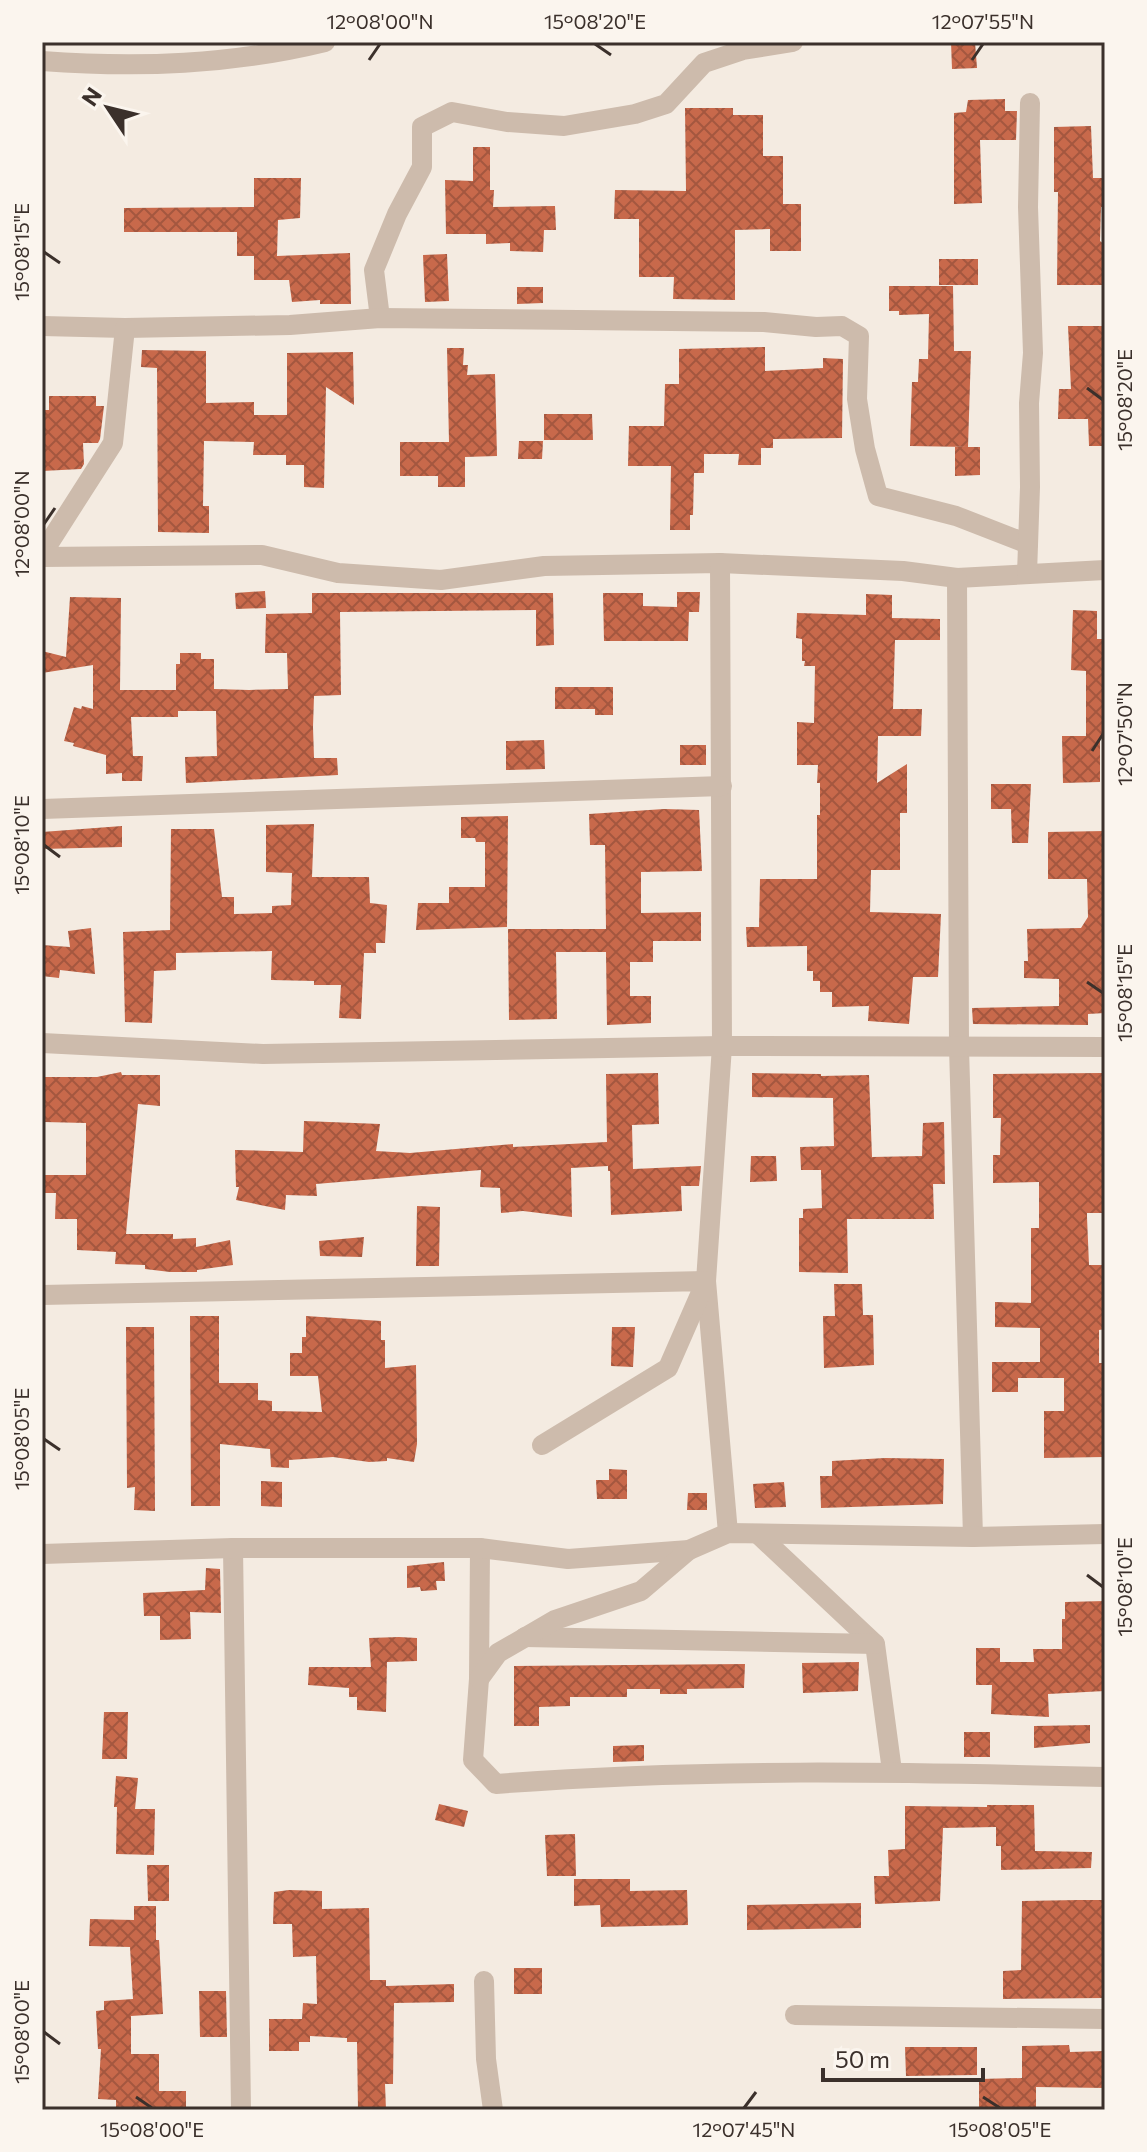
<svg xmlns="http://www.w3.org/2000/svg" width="1147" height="2152" viewBox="0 0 1147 2152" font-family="Commissioner,sans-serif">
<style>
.building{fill:url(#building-cross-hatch)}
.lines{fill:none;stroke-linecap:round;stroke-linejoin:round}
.minor{stroke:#cdbbac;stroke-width:20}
.ticks{fill:none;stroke:#3b302b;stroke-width:3}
.neatline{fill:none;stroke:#3b302b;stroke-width:3}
.ticks-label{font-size:20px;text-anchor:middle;fill:#3b302b}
</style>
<defs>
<pattern id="building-cross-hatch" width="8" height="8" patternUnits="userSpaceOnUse" patternTransform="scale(2)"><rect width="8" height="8" fill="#c8694b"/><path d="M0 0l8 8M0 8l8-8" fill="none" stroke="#a4573f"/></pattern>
</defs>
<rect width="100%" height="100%" fill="#f4ebe1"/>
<g class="building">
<path d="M951,42H975L977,68L952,69Z"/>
<path d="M1005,99V111H1017L1016,140H980L982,203L954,204V113L966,112L968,100Z"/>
<path d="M685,108H733V115H763V156H783V204H801V251H770V229L735,230V300L673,299L674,277H639V219H614L615,190L686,191Z"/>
<path d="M1091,126L1093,178H1105V207H1101L1100,241L1105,245V285H1057L1058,192H1054V127Z"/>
<path d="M473,147H490V190H494L493,207L555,206L556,230H544L543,252L510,251V243L486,244V234H446L445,180L473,181Z"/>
<path d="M254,178H301L300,218L278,220L277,256L350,253L351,304H320V300L292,302L289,280H254V256H237V232H124V208L254,207Z"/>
<path d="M447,254L449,301L425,302L423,255Z"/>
<rect x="939" y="259" width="39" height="26"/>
<path d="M889,286H953L954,351H971L968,447L910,446L912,382H918L919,359H928L929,314L899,315V311H889Z"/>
<path d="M517,287H543V303L517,304Z"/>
<path d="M1068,326H1105V446H1089L1088,419H1058L1059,389H1071Z"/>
<path d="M765,347V371L823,368V358L843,359L842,438L773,439V448H761V465H738L739,454H704V473H694L693,515H690V530H670L671,466H628L629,426H664L665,384H679V349Z"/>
<path d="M447,348H464L463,365H468L467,375L495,374L497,456L465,457V487H438V476H400V442H449Z"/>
<path d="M142,350L206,351V403L254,402V415H287V353L353,352L354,405L326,387L324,488L304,487V465H286V455H253L254,442L204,441L203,506H209V533L158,532L157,368L141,367Z"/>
<path d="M49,396H96V406H104L100,439L98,443H83L84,464L81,469L42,471L43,410H49Z"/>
<path d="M544,414H592L593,440H544Z"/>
<path d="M519,441H543L542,459H518Z"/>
<path d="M955,447H980V475L955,476Z"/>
<path d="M265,591L266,608L236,609L235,593Z"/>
<path d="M677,592H700L699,612H689L688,641H604L603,593H643V606L677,607Z"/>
<path d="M312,593H553L554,645L536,646V610L340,612L341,695L314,696L313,727L314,758H337L338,775L186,783L185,757L217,756L216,711H178V717H131L133,756H143L142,781H122V773L106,774V755L73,746L74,743L64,741L74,707L81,709L82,706L93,709V665L42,673V651L66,657L70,597L121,598L120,690H176V664H180V653H201V659H214V689L249,690L288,689L287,653H265L266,614L312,613Z"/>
<path d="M866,594L892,595V618L940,619V640H895L893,709H922L921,736H878L877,783L907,764V813H900V870H871L870,912L941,914L938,977H913L909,1024L868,1021L869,1006L832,1007V992H820V981H813V971H807V946L747,947L746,927H759L760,879H817V815H820V783H817L818,765H797V722L814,723L815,666H804L805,661H802V639L796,638L797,613L866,615Z"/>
<path d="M1073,610L1097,611V639H1105V736H1100V782L1063,783L1062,736H1086V671L1071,670Z"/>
<path d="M555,687H613V715H595V709H555Z"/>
<path d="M544,740L545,769L506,770V741Z"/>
<rect x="680" y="745" width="26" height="20"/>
<path d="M991,784H1031L1028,843H1012L1011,809H991Z"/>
<path d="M664,809L699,810L702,871L641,872V913L701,912V941H653V962H630V996H651V1023L607,1025L606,952H556L557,1019L509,1020L508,929H606L605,845H590L589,814Z"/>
<path d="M508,816L507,927L416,930L418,903H449V887H485V842H476L475,838H461V817Z"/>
<path d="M314,824L312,877H369L370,903L387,905L385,943H376V953H364L361,1019L339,1018L341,985H314V981L271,980L272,951L176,953V970L154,971L152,1023L125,1022L123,932L170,930L171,829H214L222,897H234V914L272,913V906L291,905L292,873L266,872V825Z"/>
<path d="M122,826V847L42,849V832Z"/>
<path d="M1105,831V1013L1088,1014V1025L973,1024L972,1008L1059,1006V979L1024,978V961H1028L1027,929L1081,928L1088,917L1087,879H1048V832Z"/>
<path d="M91,928L95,974L60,970L59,978L42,976V945L70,947L68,931Z"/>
<path d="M121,1072L122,1075H160V1106L138,1104L126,1234H173V1239L196,1238V1247L230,1240L233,1265L197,1270V1272H170L145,1269V1265L115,1264L116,1252L77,1250V1219H55L56,1193H42V1175H86V1123L44,1122V1077H97Z"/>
<path d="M658,1073L659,1124L632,1125L633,1169L701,1166L699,1186H681L682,1211L611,1215L610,1171H608V1166L571,1168L572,1217L523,1211L501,1213L500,1188L480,1187L481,1170L316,1184L317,1196L286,1195L285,1210L236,1200L239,1187H236L235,1150L303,1152L304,1121L380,1124L376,1151L410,1153L513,1144V1147L607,1142L606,1074Z"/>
<path d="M752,1073L821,1074V1076L869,1075L872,1157L922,1156L923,1123L944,1122L945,1184H933L934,1219H847L848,1273L799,1272V1218H803V1209L822,1208L821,1170H801L800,1147L834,1146L833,1098L752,1097Z"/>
<path d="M1102,1073L1105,1213H1087V1217L1089,1265H1105V1329L1099,1330V1363H1105L1104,1457L1044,1458V1411H1064V1378H1018V1392H992V1362H1040V1328L995,1327V1302L1031,1303V1228H1039V1182L993,1183V1155H1000L1001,1118H993V1074Z"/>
<path d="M751,1156H776L777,1181L750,1182Z"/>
<path d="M417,1206L440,1207L439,1266H416Z"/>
<path d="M364,1237L362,1257L320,1256L319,1241Z"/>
<path d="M834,1284H862L863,1315H873L874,1365L824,1368L823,1316H835Z"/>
<path d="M190,1316H219V1383H258V1400L272,1401V1411L322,1412L318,1376H290V1353H302V1337H306V1316L381,1321V1340H385V1368L416,1365L417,1444L414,1462L387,1458V1461L369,1462L333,1457L289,1460V1468L271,1467L270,1449L220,1444V1506H191Z"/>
<path d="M126,1327H154L155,1511L134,1510L135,1487L127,1488Z"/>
<path d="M612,1327H635L633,1367L611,1366Z"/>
<path d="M885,1458L944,1459L943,1504L821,1508L820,1476H832V1461Z"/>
<path d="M609,1469L627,1470V1499H597L596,1480H609Z"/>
<path d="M261,1481L282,1482V1507L261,1506Z"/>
<path d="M784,1482L786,1507L755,1508L753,1484Z"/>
<path d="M688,1493H707V1510H687Z"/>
<path d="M444,1562L445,1581H436L437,1590L421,1591L420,1587L407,1588V1566Z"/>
<path d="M206,1568L220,1569L221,1613L190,1612L191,1639L160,1640V1616H144L143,1593L205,1590Z"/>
<path d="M1105,1601V1691L1048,1694L1049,1717L991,1714L992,1685H976V1648H1000V1662H1034L1033,1649H1062V1619H1065V1602Z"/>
<path d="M399,1637L417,1638V1661L387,1662L386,1712L357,1710V1697H349V1688L308,1685L309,1667H371L369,1638Z"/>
<path d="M859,1662L858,1691L803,1693L802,1663Z"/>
<path d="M745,1664L744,1688L687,1689V1694H660V1689H627V1697H570V1706L539,1707V1726H514V1666Z"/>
<path d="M104,1712H128L127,1759H102Z"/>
<path d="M1090,1725V1743L1034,1748V1726Z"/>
<rect x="964" y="1732" width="26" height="25"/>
<path d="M644,1745V1761L613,1762V1746Z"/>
<path d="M116,1776L138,1778L135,1809H155L154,1855L116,1854L117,1807H114Z"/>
<path d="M439,1804L468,1811L464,1827L435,1820Z"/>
<path d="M987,1805H1034L1035,1851L1092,1852L1091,1868L1001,1870V1846H996V1827L943,1828L940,1901L875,1904L874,1876H889L888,1850L905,1849V1806L987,1807Z"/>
<path d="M575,1834L576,1876H547L545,1835Z"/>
<path d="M147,1865H169V1901H148Z"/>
<path d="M574,1879H630V1891L687,1890L688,1925L601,1927L600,1905L574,1906Z"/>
<path d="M289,1890L322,1891V1909L369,1908L370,1980H386V1986L454,1984V2002L394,2003L393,2084H385L386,2110H358L357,2042H347V2038L310,2036V2042H299V2051H269V2019H302L303,2003L317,2004L316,1956L293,1957L292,1924H273L274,1892Z"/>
<path d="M1078,1900H1105V1998L1003,1999V1971L1021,1970L1022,1901Z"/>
<path d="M861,1903V1928L747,1930V1905Z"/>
<path d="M134,1906H156V1940H159L163,2014L131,2016V2054H159V2091H186V2109L116,2110V2100L98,2099L101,2049H98L96,2011L104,2010V2001L133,1999L130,1947L89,1946L90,1919L134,1920Z"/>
<rect x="514" y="1968" width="28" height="26"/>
<path d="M199,1991H226L227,2037H200Z"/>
<path d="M1069,2045L1070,2052L1105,2051V2088L1036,2087V2110H979V2079L1022,2078V2046Z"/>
<path d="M905,2047H977V2075L906,2076Z"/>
</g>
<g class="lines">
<g class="minor">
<path d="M42,61C138,68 231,65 325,42"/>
<path d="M380,318L374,270L397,214L422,167V127L452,112L507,122L564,126L635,114L666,104L704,63L743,50L793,42"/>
<path d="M42,326L125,328L290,325L380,318L764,322L816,327L842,326L859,336L857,399L865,449L878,496L956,516L1028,544"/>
<path d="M42,554L113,443L125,328"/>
<path d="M42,557L262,555L338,573L441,580L544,566L720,563L903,571L957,578L1105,570"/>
<path d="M720,563L722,1046L706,1281L728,1533"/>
<path d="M1027,574L1030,487L1029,403L1033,353L1028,207L1030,103"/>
<path d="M957,578L959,1047L973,1537"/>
<path d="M42,809L722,786"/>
<path d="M42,1043L263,1054L722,1046L1105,1047"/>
<path d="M42,1295L706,1281L668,1368L542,1445"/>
<path d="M759,1535L875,1644L892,1771"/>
<path d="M233,1548L241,2110"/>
<path d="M480,1548L479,1679L473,1760L496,1784C698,1768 902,1772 1105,1777"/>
<path d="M42,1554L233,1548H480L568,1559L689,1550L728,1533L973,1537L1105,1534"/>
<path d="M525,1637L875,1644"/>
<path d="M479,1679L498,1653L555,1620L641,1591L689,1550"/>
<path d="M484,1981L486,2059L493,2110"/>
<path d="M795,2015L1105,2019"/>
</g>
</g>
<path class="ticks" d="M595,44L611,55M369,60L380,44M972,60L983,44M44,252L60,263M1087,388L1103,400M44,524L55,508M1092,751L1103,734M44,845L60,857M1087,982L1103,993M44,1439L60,1450M1087,1575L1103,1587M44,2032L60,2044M136,2097L152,2108M983,2097L1000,2108M744,2108L756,2092"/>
<rect width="1147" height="2152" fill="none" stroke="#fbf5ee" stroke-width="88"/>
<g transform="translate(108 108) rotate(305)" stroke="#fbf5ee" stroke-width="6" paint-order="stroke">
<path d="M0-6L14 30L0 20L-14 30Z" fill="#3b302b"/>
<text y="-12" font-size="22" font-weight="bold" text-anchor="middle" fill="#3b302b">N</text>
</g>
<path d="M823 2068v12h160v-12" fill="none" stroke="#3b302b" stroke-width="4"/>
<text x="835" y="2068" font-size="24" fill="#3b302b" stroke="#fbf5ee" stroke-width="6" paint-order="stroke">50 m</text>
<rect x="44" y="44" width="1059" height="2064" class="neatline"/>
<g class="ticks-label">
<text x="380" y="29">12°08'00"N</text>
<text x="595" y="29">15°08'20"E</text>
<text x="983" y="29">12°07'55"N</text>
<text transform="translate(22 252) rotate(-90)" y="7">15°08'15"E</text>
<text transform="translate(1125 400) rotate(-90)" y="7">15°08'20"E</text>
<text transform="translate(22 524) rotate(-90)" y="7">12°08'00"N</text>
<text transform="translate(1125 734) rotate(-90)" y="7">12°07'50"N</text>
<text transform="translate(22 845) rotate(-90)" y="7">15°08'10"E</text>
<text transform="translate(1125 993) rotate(-90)" y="7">15°08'15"E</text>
<text transform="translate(22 1439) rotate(-90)" y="7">15°08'05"E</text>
<text transform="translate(1125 1587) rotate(-90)" y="7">15°08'10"E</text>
<text transform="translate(22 2032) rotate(-90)" y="7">15°08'00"E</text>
<text x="152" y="2137">15°08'00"E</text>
<text x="744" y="2137">12°07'45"N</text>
<text x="1000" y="2137">15°08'05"E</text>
</g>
</svg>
